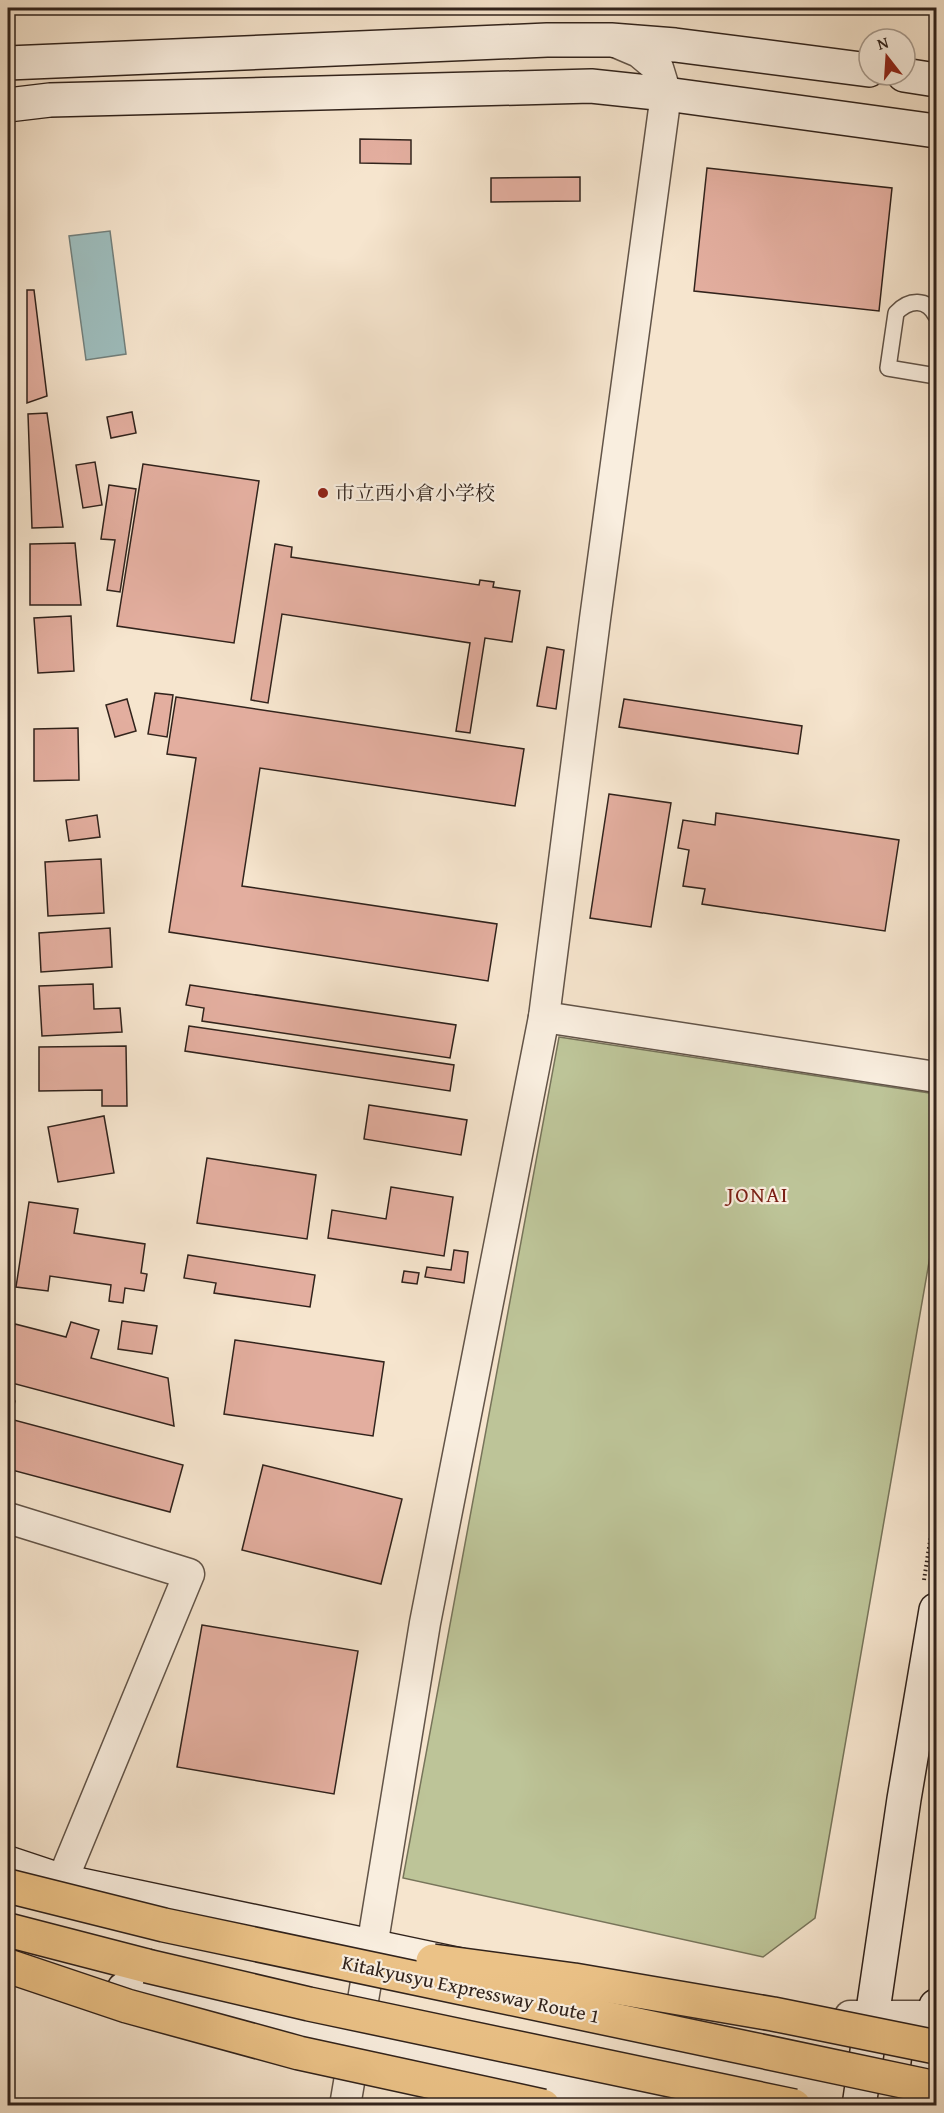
<svg xmlns="http://www.w3.org/2000/svg" width="944" height="2113" viewBox="0 0 944 2113" font-family="'Gentium Book Plus','Noto Serif JP',serif">
<style>
.green{fill:#bdc498;stroke:#77745a;stroke-width:1.5}
.water{fill:#9ebebe;stroke:#72807d;stroke-width:1.5}
.building{fill:#e3ae9f;stroke:#31231c;stroke-width:1.5}
.lines{fill:none;stroke-linecap:round;stroke-linejoin:round}
.lane-casing{stroke:#625448;stroke-width:18}
.street-casing{stroke:#625448;stroke-width:33}
.secondary-casing{stroke:#31231c;stroke-width:36}
.highway-casing{stroke:#31231c;stroke-width:36}
.path{stroke:#31231c;stroke-width:4;stroke-dasharray:1.5 3;stroke-linecap:butt}
.lane{stroke:#f9eedf;stroke-width:15}
.street{stroke:#f9eedf;stroke-width:30}
.secondary{stroke:#f9eedf;stroke-width:33}
.highway{stroke:#ebc287;stroke-width:33}
.highway-bridge-casing{stroke:#31231c;stroke-width:36;stroke-linecap:butt}
.highway-bridge{stroke:#ebc287;stroke-width:33}
.poi-dot{fill:#8f2418;stroke:#f9eedf;stroke-width:2}
.labels{text-anchor:middle;stroke-width:4.5;stroke-linejoin:round;paint-order:stroke}
.poi-label{font-size:20px;fill:#31231c;stroke:#f9eedf;text-anchor:start}
.street-label{font-size:20px;fill:#31231c;stroke:#f9eedf}
.quarter-label{font-size:22px;letter-spacing:1.5px;fill:#7a1f14;stroke:#f9eedf}
</style>
<rect width="100%" height="100%" fill="#f6e5ce"/>
<filter id="stains"><feTurbulence type="fractalNoise" baseFrequency=".00333" numOctaves="4"/><feColorMatrix values="0 0 0 0 .2 0 0 0 0 .09 0 0 0 0 .02 0 0 0 .5 -.17"/></filter>
<radialGradient id="worn" r=".72"><stop offset=".6" stop-color="#630" stop-opacity="0"/><stop offset="1" stop-color="#630" stop-opacity=".3"/></radialGradient>
<path class="green" d="M559,1037L936,1094V1222L815,1918L763,1957L403,1878Z"/>
<path class="water" d="M110,231L126,354L86,360L69,236Z"/>
<g class="building">
<path d="M360,139L411,140V164L360,163Z"/>
<path d="M707,168L892,188L879,311L694,291Z"/>
<path d="M580,177V201L491,202V178Z"/>
<path d="M27,290H34L47,396L27,403Z"/>
<path d="M132,412L136,433L111,438L107,417Z"/>
<path d="M47,413L63,527L32,528L28,414Z"/>
<path d="M95,462L102,505L83,508L76,465Z"/>
<path d="M143,464L259,481L234,643L117,626Z"/>
<path d="M109,485L136,489L120,592L107,590L115,540L101,539Z"/>
<path d="M75,543L81,605H30V544Z"/>
<path d="M275,544L292,547L291,557L479,585L480,580L494,582L493,587L520,591L512,642L485,638L470,733L456,731L470,643L282,614L268,703L251,700Z"/>
<path d="M71,616L74,671L38,673L34,618Z"/>
<path d="M547,647L564,650L556,709L537,706Z"/>
<path d="M155,693L173,695L167,737L148,734Z"/>
<path d="M176,697L524,749L515,806L260,768L242,886L497,924L488,981L169,932L196,758L167,754Z"/>
<path d="M127,699L136,731L115,737L106,705Z"/>
<path d="M624,699L802,726L798,754L619,727Z"/>
<path d="M78,728L79,780L34,781V729Z"/>
<path d="M609,794L671,803L651,927L590,918Z"/>
<path d="M716,813L899,840L885,931L702,904L705,889L683,886L689,850L678,848L683,820L715,825Z"/>
<path d="M97,815L100,837L69,841L66,820Z"/>
<path d="M101,859L104,913L48,916L45,862Z"/>
<path d="M110,928L112,967L41,972L39,933Z"/>
<path d="M93,984L94,1009L120,1008L122,1032L42,1036L39,986Z"/>
<path d="M190,985L456,1025L450,1058L202,1021L204,1008L186,1005Z"/>
<path d="M189,1026L454,1065L450,1091L185,1051Z"/>
<path d="M126,1046L127,1106H102V1090L39,1091V1047Z"/>
<path d="M369,1105L467,1120L461,1155L364,1139Z"/>
<path d="M104,1116L114,1173L58,1182L48,1127Z"/>
<path d="M207,1158L316,1175L307,1239L197,1223Z"/>
<path d="M391,1187L453,1197L444,1256L328,1238L332,1210L386,1219Z"/>
<path d="M29,1202L78,1209L74,1233L145,1244L141,1273L147,1274L144,1291L125,1288L123,1303L109,1301L111,1285L50,1276L48,1291L16,1287Z"/>
<path d="M454,1250L468,1252L464,1283L425,1277L427,1267L451,1270Z"/>
<path d="M188,1255L315,1275L310,1307L214,1293L216,1283L184,1278Z"/>
<path d="M404,1271L419,1273L417,1284L402,1282Z"/>
<path d="M122,1321L157,1326L152,1354L118,1349Z"/>
<path d="M71,1322L99,1330L91,1358L168,1378L174,1426L8,1382V1352L15,1324L66,1337Z"/>
<path d="M235,1340L384,1362L373,1436L224,1414Z"/>
<path d="M8,1400L15,1401L10,1419L183,1465L170,1512L8,1469Z"/>
<path d="M263,1465L402,1499L381,1584L242,1550Z"/>
<path d="M202,1625L358,1651L334,1794L177,1767Z"/>
</g>
<g class="lines">
<g class="lane-casing">
<path id="lane" d="M936,316C927,298 909,299 896,313L888,368L936,376"/>
</g>
<g class="street-casing">
<g id="street">
<path d="M544,1017L936,1077"/>
<path d="M8,1518L189,1574L62,1881"/>
<path d="M850,2016H936"/>
<path d="M345,2106L372,1947L425,1623L544,1017L595,619L666,94L658,68L639,52L613,41"/>
</g>
</g>
<g class="secondary-casing">
<g id="secondary">
<path d="M8,63L547,40H611L675,45L869,70"/>
<path d="M904,75L936,80"/>
<path d="M8,105L50,100L591,86L666,94L936,131"/>
<path d="M8,1863L62,1881L461,1965"/>
<path d="M124,1989L355,2046L659,2106"/>
<path d="M859,2106L904,1799L936,1610"/>
<path d="M923,2106L936,2006"/>
</g>
</g>
<g class="highway-casing">
<path id="highway" d="M8,1930L147,1966"/>
</g>
<path class="path" d="M924,1580L936,1502"/>
<use href="#lane" class="lane"/>
<use href="#street" class="street"/>
<use href="#secondary" class="secondary"/>
<use href="#highway" class="highway"/>
<g class="highway-bridge-casing">
<g id="highway-bridge">
<path d="M8,1886L164,1925L936,2088"/>
<path d="M433,1961L574,1980L773,2014L936,2047"/>
<path d="M8,1966L127,2006L299,2053L543,2106"/>
<path d="M147,1966L309,2004L794,2106"/>
</g>
</g>
<use href="#highway-bridge" class="highway-bridge"/>
</g>
<circle class="poi-dot" cx="323" cy="493" r="6"/>
<g class="labels">
<g class="poi-label">
<text x="335" y="500">市立西小倉小学校</text>
</g>
<g class="street-label">
<text transform="translate(471 1989) rotate(12)" y="7">Kitakyusyu Expressway Route 1</text>
</g>
<g class="quarter-label">
<text x="758" y="1202">JONAI</text>
</g>
</g>
<rect width="944" height="2113" fill="none" stroke="#f6e5ce" stroke-width="30"/>
<rect x="9" y="9" width="926" height="2095" fill="none" stroke="#31231c" stroke-width="3"/>
<rect x="15" y="15" width="914" height="2083" fill="none" stroke="#31231c" stroke-width="1.5"/>
<g transform="translate(887 57) rotate(343)"><circle r="28" fill="#f9eedf" stroke="#a99d91" stroke-width="1.5"/>
<path d="M0-4.5L10 22L0 15L-10 22Z" fill="#8f2418"/>
<text y="-9" font-size="16" font-weight="bold" text-anchor="middle" fill="#31231c">N</text>
</g>
<rect width="100%" height="100%" filter="url(#stains)"/>
<rect width="100%" height="100%" fill="url(#worn)"/>
</svg>
